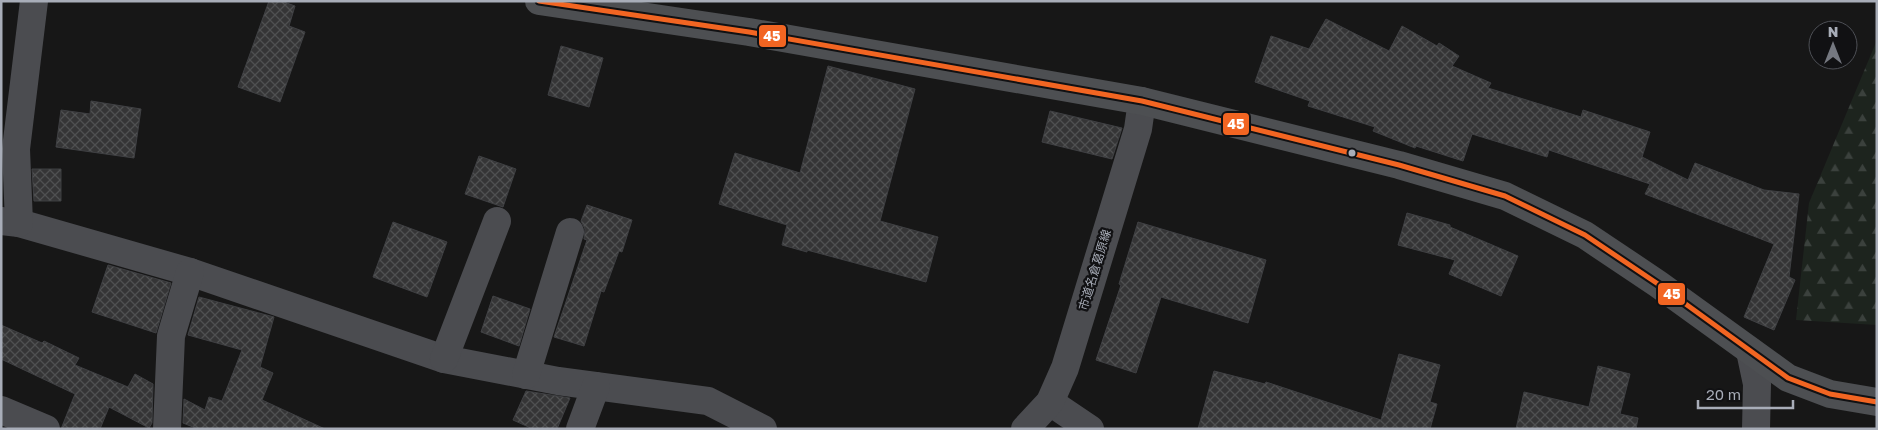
<svg xmlns="http://www.w3.org/2000/svg" width="1878" height="430" viewBox="0 0 1878 430" font-family="'Golos Text','Noto Sans JP',sans-serif">
<style>
.forest{fill:url(#forest-firs)}
.building{fill:url(#building-cross-hatch);stroke:#3f4043}
.lines{fill:none;stroke-linecap:round;stroke-linejoin:round}
.minor{stroke:#4b4c50;stroke-width:28}
.major{stroke:#4d4f52;stroke-width:28}
.bus-1-casing{stroke:#111113;stroke-width:9}
.bus-1{stroke:#f26522;stroke-width:5}
.bus-dot{fill:#a8adb8;stroke:#111113;stroke-width:2}
.labels{text-anchor:middle;stroke-width:4.5;stroke-linejoin:round;paint-order:stroke}
.street-label{font-size:12px;fill:#a8adb8;stroke:#111113}
.line-badge{stroke:#111113;stroke-width:2}
.badge-label{font-size:14px;text-anchor:middle;font-weight:bold;fill:#fff}
</style>
<defs>
<pattern id="forest-firs" width="22" height="20" patternUnits="userSpaceOnUse" patternTransform="scale(1.25)"><rect width="22" height="20" fill="#1d241e"/><path d="M5 1l3.5 6h-7zM16 11l3.5 6h-7z" fill="#3b413d"/></pattern>
<pattern id="building-cross-hatch" width="8" height="8" patternUnits="userSpaceOnUse" patternTransform="scale(1.25)"><rect width="8" height="8" fill="#353536"/><path d="M0 0l8 8M0 8l8-8" fill="none" stroke="#4f5051"/></pattern>
</defs>
<rect width="100%" height="100%" fill="#171717"/>
<path class="forest" d="M1877,40V325L1796,320L1809,203Z"/>
<g class="building">
<path d="M269,1H281L295,6L289,26L305,32L280,102L238,87Z"/>
<path d="M1326,19L1389,51L1402,26L1437,46L1439,43L1459,56L1452,66L1491,83L1488,88L1581,117L1583,110L1650,132L1642,157L1688,180L1695,163L1764,190L1799,194L1789,277L1795,280L1774,330L1744,317L1774,244L1645,194L1650,184L1549,150L1547,157L1472,134L1463,161L1416,146L1415,148L1373,131L1375,127L1308,106L1310,101L1255,82L1271,36L1309,49Z"/>
<path d="M561,46L603,58L589,107L548,95Z"/>
<path d="M828,66L915,89L880,221L938,237L926,282L807,250V252L782,245L787,225L719,204L735,153L800,173Z"/>
<path d="M91,101L141,109L134,158L56,147L61,110L90,114Z"/>
<path d="M1050,111L1122,128L1112,159L1042,142Z"/>
<path d="M479,156L516,169L503,207L465,194Z"/>
<path d="M32,169H61V201H34Z"/>
<path d="M587,205L632,220L622,252L619,251L604,292L601,291L584,346L554,337L587,240L584,239L585,229L581,221Z"/>
<path d="M1407,213L1450,225V227L1518,256L1501,296L1449,274L1455,260L1398,245Z"/>
<path d="M393,222L447,242L427,297L373,277Z"/>
<path d="M1138,222L1266,260L1248,323L1161,297L1136,373L1096,360L1121,285L1119,284Z"/>
<path d="M108,265L171,283L156,333L92,312Z"/>
<path d="M493,296L530,309L519,346L481,332Z"/>
<path d="M199,297L274,317L260,367L273,373L262,400L325,429H198L183,423L184,399L205,410L209,397L222,401L242,350L188,335Z"/>
<path d="M1,325L42,343L44,341L79,358L75,365L128,387L135,374L153,384L152,423L149,428L109,407L100,429H61L75,394L1,359Z"/>
<path d="M1399,354L1440,365L1430,402L1437,404L1430,429H1198L1214,371L1265,384L1266,382L1381,420Z"/>
<path d="M1598,366L1630,374L1620,414L1638,418L1636,429H1516L1524,392L1589,407Z"/>
<path d="M526,391L570,398L557,429H533L513,420Z"/>
</g>
<g class="lines">
<g class="minor">
<path d="M1,221L19,223L190,272L444,359L558,381L708,401L763,429"/>
<path d="M19,223L16,149L34,1"/>
<path d="M1750,351L1757,384L1756,429"/>
<path d="M444,359L497,221"/>
<path d="M526,375L570,232"/>
<path d="M1050,402L1090,429"/>
<path d="M1,410L46,429"/>
<path d="M167,429L171,336L190,272"/>
<path d="M580,429L596,386"/>
<path d="M1025,429L1050,402L1065,368L1138,129L1142,101"/>
</g>
<path class="major" d="M539,1L749,32L1142,101L1399,165L1505,196L1585,235L1658,284L1788,378L1830,394L1877,402"/>
<g class="bus-1-casing">
<path id="bus-1" d="M539,1L749,32L1142,101L1399,165L1505,196L1585,235L1658,284L1788,378L1830,394L1877,402"/>
</g>
<use href="#bus-1" class="bus-1"/>
</g>
<circle class="bus-dot" cx="1352" cy="153" r="4.5"/>
<g class="labels">
<g class="street-label">
<text transform="translate(1095 270) rotate(-73)" y="4">市道名倉葛原線</text>
</g>
</g>
<g class="line-badge">
<rect x="758" y="24" width="29" height="24" rx="5" fill="#f26522"/>
<rect x="1222" y="112" width="28" height="24" rx="5" fill="#f26522"/>
<rect x="1657" y="282" width="29" height="24" rx="5" fill="#f26522"/>
</g>
<g class="badge-label">
<text x="772" y="41">45</text>
<text x="1236" y="129">45</text>
<text x="1672" y="299">45</text>
</g>
<rect width="1878" height="430" fill="none" stroke="#a8adb8" stroke-width="5"/>
<g transform="translate(1833 45)"><circle r="24" fill="#111113" stroke="#4d4f55"/>
<path d="M0-4L9 19L0 12L-9 19Z" fill="#757880"/>
<text y="-8" font-size="14" font-weight="bold" text-anchor="middle" fill="#a8adb8">N</text>
</g>
<path d="M1698 400v8h95v-8" fill="none" stroke="#a8adb8" stroke-width="2.5"/>
<text x="1706" y="400" font-size="15" fill="#a8adb8" stroke="#111113" stroke-width="4" paint-order="stroke">20 m</text>
</svg>
